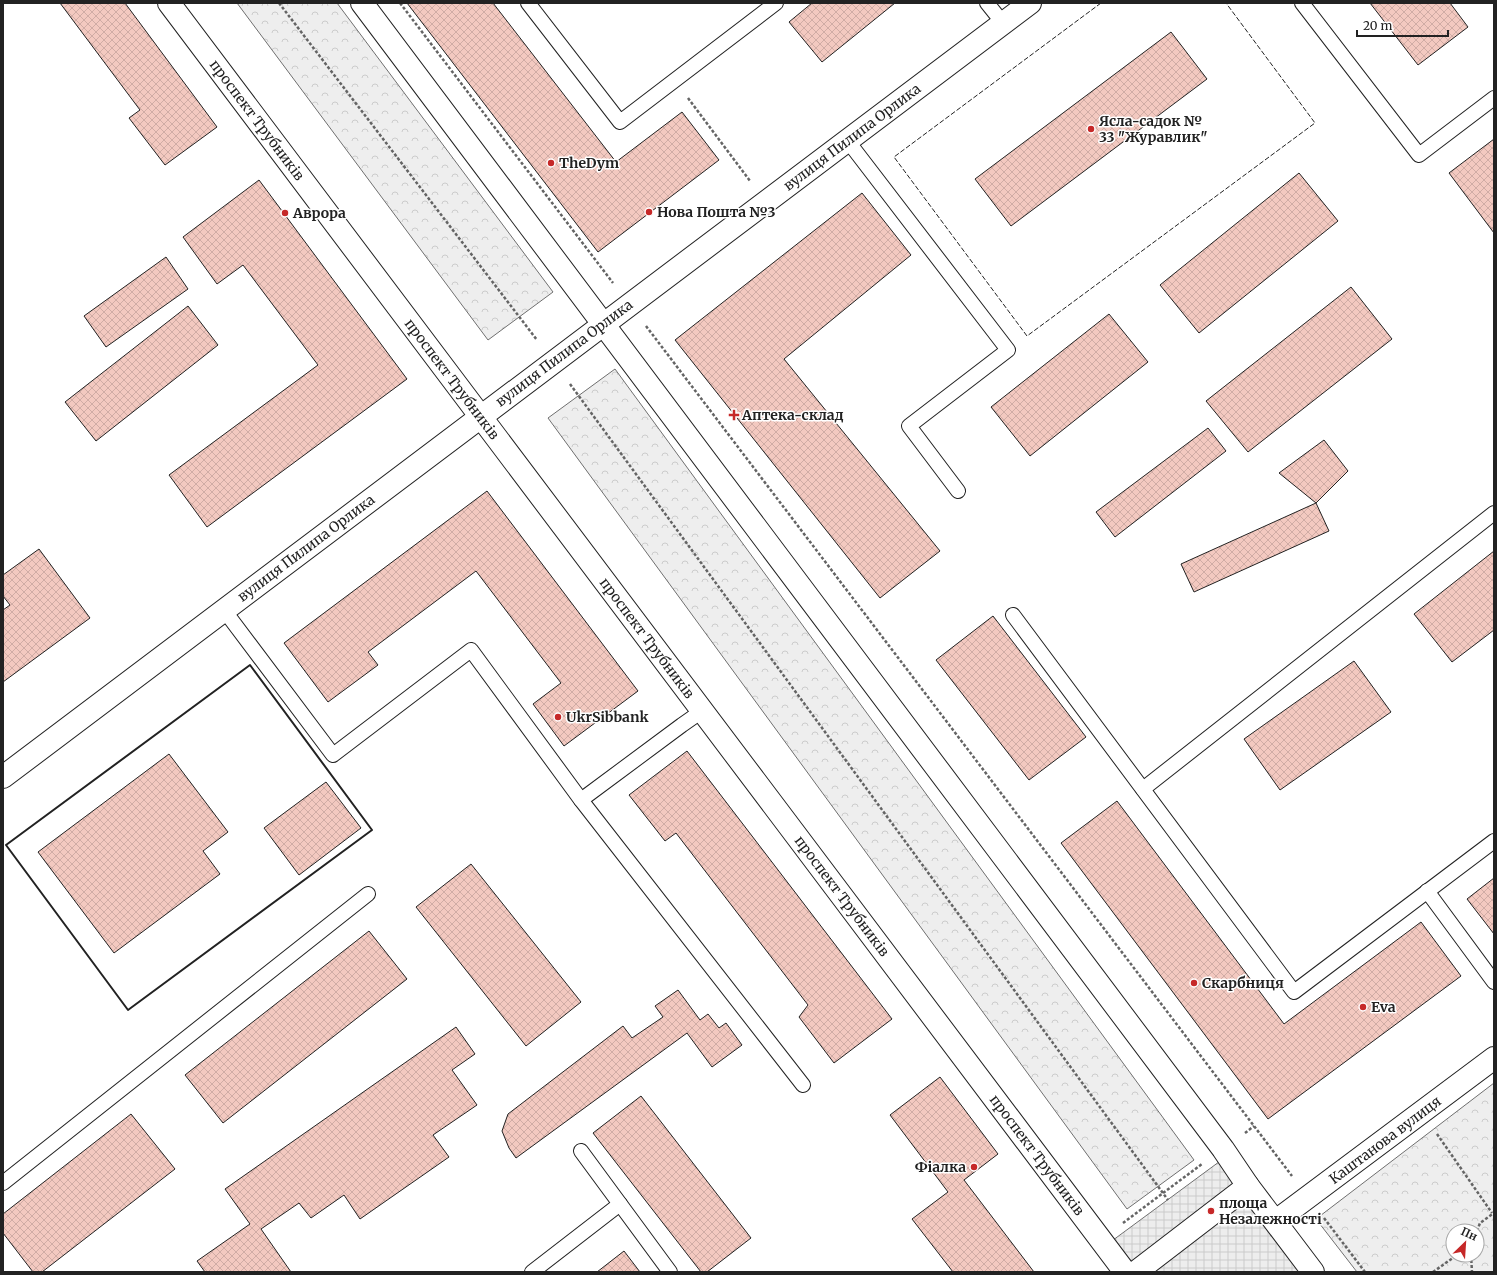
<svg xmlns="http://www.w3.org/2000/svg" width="1497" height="1275" viewBox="0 0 1497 1275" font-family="Merriweather,serif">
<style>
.forest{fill:url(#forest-crowns);stroke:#6f6f6f;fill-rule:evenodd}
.plaza{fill:url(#plaza-grid);stroke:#6f6f6f}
.building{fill:url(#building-cross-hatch);stroke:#222}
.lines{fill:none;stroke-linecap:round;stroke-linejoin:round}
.service-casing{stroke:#222;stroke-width:16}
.minor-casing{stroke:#222;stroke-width:24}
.secondary-casing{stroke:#222;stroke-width:24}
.path{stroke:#646464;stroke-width:2.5;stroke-dasharray:3 2;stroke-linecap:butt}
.service{stroke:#fff;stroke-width:14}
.minor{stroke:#fff;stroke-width:22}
.secondary{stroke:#fff;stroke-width:22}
.fence{stroke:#222;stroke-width:1;stroke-dasharray:5 2;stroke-linecap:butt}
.wall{stroke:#222;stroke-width:2}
.poi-dot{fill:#c62828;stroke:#fff;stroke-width:1.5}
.labels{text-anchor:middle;stroke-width:3;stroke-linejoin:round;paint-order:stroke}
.street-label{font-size:14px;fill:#222;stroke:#fff}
.poi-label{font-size:14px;font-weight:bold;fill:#222;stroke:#fff;text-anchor:start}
</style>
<defs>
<pattern id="forest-crowns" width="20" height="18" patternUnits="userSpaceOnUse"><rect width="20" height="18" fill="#eee"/><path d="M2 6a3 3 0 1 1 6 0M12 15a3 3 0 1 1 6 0" fill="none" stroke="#ccc"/></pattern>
<pattern id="plaza-grid" width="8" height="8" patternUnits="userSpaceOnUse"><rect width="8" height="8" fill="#ededed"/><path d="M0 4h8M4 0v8" fill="none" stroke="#cbcbcb"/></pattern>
<pattern id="building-cross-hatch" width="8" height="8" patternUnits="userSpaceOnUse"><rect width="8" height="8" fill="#f3c9c0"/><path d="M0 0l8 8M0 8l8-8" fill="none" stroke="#d0aca5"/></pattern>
</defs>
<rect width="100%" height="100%" fill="#fff"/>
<g class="forest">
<path d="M237,3H337L553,292L488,340Z"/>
<path d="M615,369L1194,1160L1127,1209L548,418Z"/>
<path d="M1494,1083V1272H1357L1316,1219ZM1453,1231H1477V1255H1453Z"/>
</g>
<path class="plaza" d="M1227,1156L1313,1272H1125L1105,1246Z"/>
<g class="building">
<path d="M60,3H125L217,127L165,165L129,118L140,110Z"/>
<path d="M407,3H493L616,162L682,112L719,160L598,252Z"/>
<path d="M812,3H895L822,62L789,22Z"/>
<path d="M1370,3H1450L1468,27L1418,65Z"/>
<path d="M1171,32L1207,79L1011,226L975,179Z"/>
<path d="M1494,139V233L1449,173Z"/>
<path d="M1299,173L1338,221L1199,333L1160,285Z"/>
<path d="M259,180L407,379L207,527L169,475L318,365L243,265L217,284L183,237Z"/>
<path d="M862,193L911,255L784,359L940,551L880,598L675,340Z"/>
<path d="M166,257L188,289L106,347L84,316Z"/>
<path d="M1351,287L1392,339L1248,452L1206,401Z"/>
<path d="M188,306L218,345L96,441L65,402Z"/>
<path d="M1109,314L1148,362L1030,456L991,407Z"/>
<path d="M1208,428L1226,451L1115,537L1096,512Z"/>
<path d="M1324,440L1348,471L1316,503L1279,473Z"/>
<path d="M487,491L638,691L564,746L533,704L561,683L476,571L368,652L378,665L328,702L284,643Z"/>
<path d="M1316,503L1329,531L1194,592L1181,564Z"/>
<path d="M39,549L90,618L3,682V610L10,605L3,596V575Z"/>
<path d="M1494,551V630L1452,662L1414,614Z"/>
<path d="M993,616L1086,737L1029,780L936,660Z"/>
<path d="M1354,661L1391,712L1280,790L1244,739Z"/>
<path d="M687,751L892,1019L834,1063L799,1017L808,1005L676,833L665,841L629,795Z"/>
<path d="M169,754L228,832L203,851L220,874L114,953L38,852Z"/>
<path d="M326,782L361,828L299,875L264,828Z"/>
<path d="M1117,801L1284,1024L1421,922L1461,976L1268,1119L1061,843Z"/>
<path d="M471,864L581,1002L526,1046L416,907Z"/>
<path d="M1494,878V934L1467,899Z"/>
<path d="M369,931L407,979L223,1123L185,1075Z"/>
<path d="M678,990L700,1020L708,1014L719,1028L726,1023L742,1045L712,1067L687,1033L516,1158L509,1148L502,1131L508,1114L623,1026L632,1038L663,1017L655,1006Z"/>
<path d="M456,1027L475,1054L452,1070L477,1105L433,1135L449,1157L360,1219L344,1195L311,1218L299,1203L261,1229L291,1272H205L197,1261L250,1224L225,1189Z"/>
<path d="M940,1077L998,1154L964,1180L1034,1272H953L912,1219L948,1192L890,1115Z"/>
<path d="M641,1096L751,1238L707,1272H701L593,1133Z"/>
<path d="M131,1114L175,1169L42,1272H33L3,1233V1214Z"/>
<path d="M624,1251L640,1272H597Z"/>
</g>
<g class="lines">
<g class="service-casing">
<g id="service">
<path d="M528,3L620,122L776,3"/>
<path d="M987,3L1003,23"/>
<path d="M1302,3L1419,155L1494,98"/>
<path d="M847,140L1008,350L909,426L958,491"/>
<path d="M224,610L333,755L471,650L581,800L803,1085"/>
<path d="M1013,615L1294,992L1494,841"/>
<path d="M1143,789L1494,513"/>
<path d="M581,800L682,725L702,711"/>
<path d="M1427,891L1494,982"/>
<path d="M581,1151L670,1272"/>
<path d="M3,1183L368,894"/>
<path d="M532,1272L620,1204"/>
</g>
</g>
<g class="minor-casing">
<g id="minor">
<path d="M3,777L1030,3"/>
<path d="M1276,1221L1494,1058"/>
</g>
</g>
<g class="secondary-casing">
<g id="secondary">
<path d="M169,3L1125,1272"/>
<path d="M362,3L1223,1149L1248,1186L1313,1272"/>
<path d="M1136,1272L1248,1186"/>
</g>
</g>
<g class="path">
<path d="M279,3L537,340"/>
<path d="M400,3L613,283"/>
<path d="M688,98L750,181"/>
<path d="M646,326L1292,1176"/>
<path d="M570,384L1168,1200"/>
<path d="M1245,1133L1254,1126"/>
<path d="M1437,1134L1492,1213"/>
<path d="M1324,1218L1365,1272"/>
<path d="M1123,1223L1202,1164"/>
<path d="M1477,1231L1480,1223L1494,1213"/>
<path d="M1471,1255L1472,1272"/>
<path d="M1433,1272L1457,1255"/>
</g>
<use href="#service" class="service"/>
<use href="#minor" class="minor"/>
<use href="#secondary" class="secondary"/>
<path class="fence" d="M1101,3L894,157L1027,336L1315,123L1226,3"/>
<path class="wall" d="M250,665L372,830L128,1010L6,845Z"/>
</g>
<g class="poi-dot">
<circle cx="1091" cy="129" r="4"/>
<circle cx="551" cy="163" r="4"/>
<circle cx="649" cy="212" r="4"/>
<circle cx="285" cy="213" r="4"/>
<path d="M732 409h4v4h4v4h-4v4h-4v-4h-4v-4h4z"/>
<circle cx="558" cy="717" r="4"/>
<circle cx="1194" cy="983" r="4"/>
<circle cx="1363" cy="1007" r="4"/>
<circle cx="974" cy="1167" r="4"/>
<circle cx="1211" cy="1211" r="4"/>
</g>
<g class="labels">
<g class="street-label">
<text transform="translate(257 120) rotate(53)" y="5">проспект Трубників</text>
<text transform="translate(852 137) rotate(-37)" y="5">вулиця Пилипа Орлика</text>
<text transform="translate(564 353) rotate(-37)" y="5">вулиця Пилипа Орлика</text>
<text transform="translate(452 379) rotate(53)" y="5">проспект Трубників</text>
<text transform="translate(306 548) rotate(-37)" y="5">вулиця Пилипа Орлика</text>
<text transform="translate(647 638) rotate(53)" y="5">проспект Трубників</text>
<text transform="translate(842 896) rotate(53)" y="5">проспект Трубників</text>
<text transform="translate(1385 1140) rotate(-37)" y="5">Каштанова вулиця</text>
<text transform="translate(1037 1155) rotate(53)" y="5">проспект Трубників</text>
</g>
<g class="poi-label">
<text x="1099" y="126">Ясла-садок №<tspan x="1099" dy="16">33 "Журавлик"</tspan></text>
<text x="559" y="168">TheDym</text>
<text x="657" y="217">Нова Пошта №3</text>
<text x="293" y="218">Аврора</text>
<text x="742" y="420">Аптека-склад</text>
<text x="566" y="722">UkrSibbank</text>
<text x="1202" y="988">Скарбниця</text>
<text x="1371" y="1012">Eva</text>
<text x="966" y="1172" text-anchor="end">Фіалка</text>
<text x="1219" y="1208">площа<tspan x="1219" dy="16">Незалежності</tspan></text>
</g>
</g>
<rect width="1497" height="1275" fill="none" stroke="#222222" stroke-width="8"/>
<g transform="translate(1465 1243) rotate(25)"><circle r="19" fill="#ffffff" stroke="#a7a7a7"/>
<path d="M0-3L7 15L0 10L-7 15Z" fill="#c62828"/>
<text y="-6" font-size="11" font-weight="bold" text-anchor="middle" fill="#222222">Пн</text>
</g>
<path d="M1357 30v6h91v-6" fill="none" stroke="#222222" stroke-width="2"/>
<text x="1363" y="30" font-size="12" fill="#222222" stroke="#ffffff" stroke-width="3" paint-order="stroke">20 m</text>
</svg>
